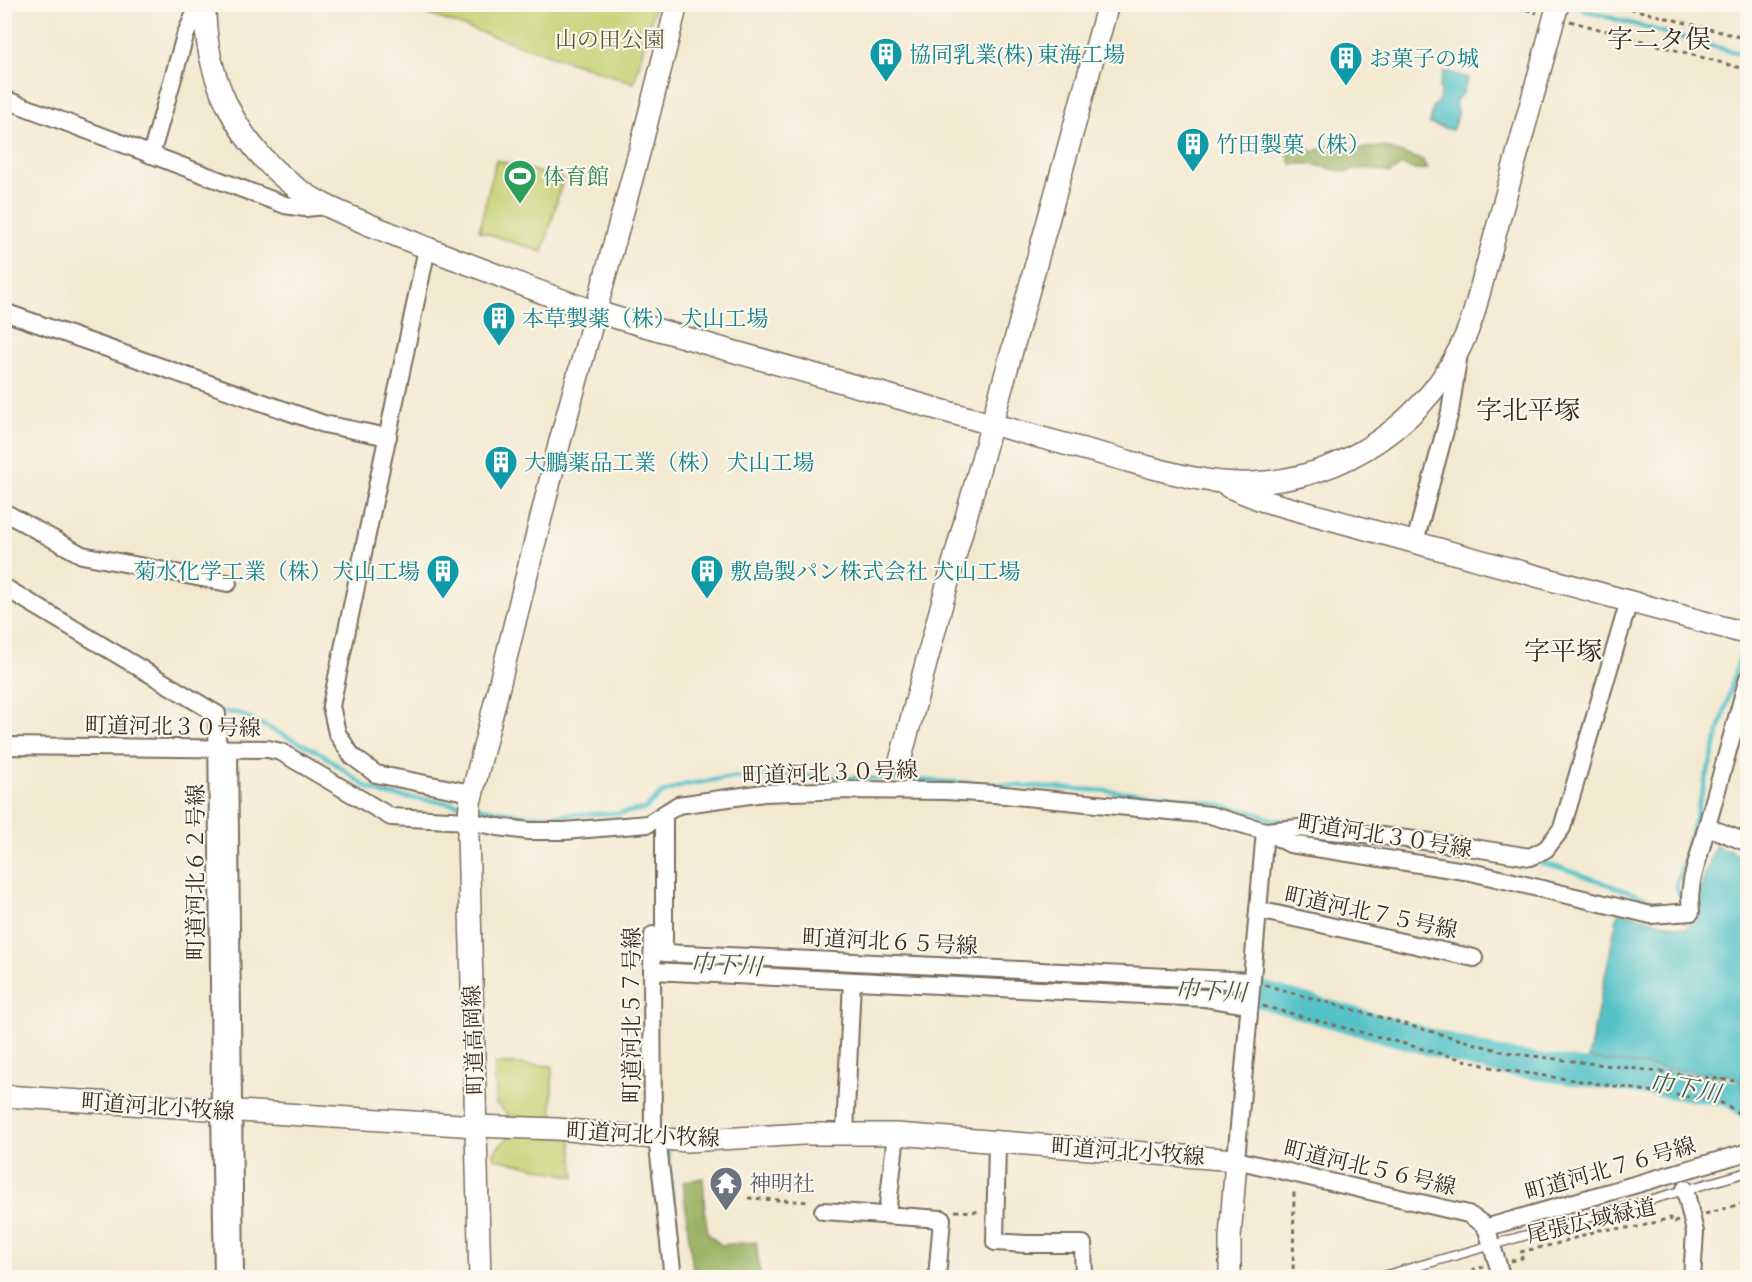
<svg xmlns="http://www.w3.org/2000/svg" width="1752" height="1282" viewBox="0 0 1752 1282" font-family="'EB Garamond','Noto Serif JP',serif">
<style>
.green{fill:#c5d173;stroke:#807e48;stroke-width:1.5}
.forest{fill:#9cb365;stroke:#6c6e42;stroke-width:1.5}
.water{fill:#54c2c8;stroke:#487673;stroke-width:1.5}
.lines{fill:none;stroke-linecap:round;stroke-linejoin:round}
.stream{stroke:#54c2c8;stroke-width:4.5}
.river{stroke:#54c2c8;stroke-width:27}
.service-casing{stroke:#7b6d5d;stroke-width:11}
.minor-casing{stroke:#7b6d5d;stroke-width:20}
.tertiary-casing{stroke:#7b6d5d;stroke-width:24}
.path{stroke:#7b6d5d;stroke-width:3;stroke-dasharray:4.5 4.5;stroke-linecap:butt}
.service{stroke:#fff;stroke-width:8}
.minor{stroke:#fff;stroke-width:16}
.tertiary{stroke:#fff;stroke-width:21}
.labels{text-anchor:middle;stroke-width:4.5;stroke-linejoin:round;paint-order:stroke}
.park-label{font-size:22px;fill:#5e5433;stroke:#fbf7ec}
.culture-label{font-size:22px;fill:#0d838f;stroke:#fbf7ec;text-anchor:start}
.leisure-label{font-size:22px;fill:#27864d;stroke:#fbf7ec;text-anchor:start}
.street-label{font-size:22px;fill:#3b2a1e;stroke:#fbf7ec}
.worship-label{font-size:22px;fill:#5b616d;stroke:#fbf7ec;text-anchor:start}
.water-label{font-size:24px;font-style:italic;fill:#425851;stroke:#fbf7ec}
.quarter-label{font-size:26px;fill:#3b2a1e;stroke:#fbf7ec}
</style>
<rect width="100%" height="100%" fill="#fbf7ec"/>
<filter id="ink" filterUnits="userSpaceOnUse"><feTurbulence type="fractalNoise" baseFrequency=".0167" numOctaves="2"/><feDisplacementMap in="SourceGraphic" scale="12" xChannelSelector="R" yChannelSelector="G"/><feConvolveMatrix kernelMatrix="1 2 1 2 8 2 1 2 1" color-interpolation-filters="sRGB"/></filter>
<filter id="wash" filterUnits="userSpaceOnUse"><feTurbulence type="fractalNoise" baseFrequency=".008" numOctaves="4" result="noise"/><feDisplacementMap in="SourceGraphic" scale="24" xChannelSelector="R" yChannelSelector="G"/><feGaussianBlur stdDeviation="1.35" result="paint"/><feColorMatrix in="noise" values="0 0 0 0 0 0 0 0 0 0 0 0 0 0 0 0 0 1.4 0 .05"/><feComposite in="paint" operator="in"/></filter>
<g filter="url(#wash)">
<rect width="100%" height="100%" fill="#f3e9d1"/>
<g class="green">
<path d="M432,4H655V5L634,83L429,15Z"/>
<path d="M496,160L563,179L543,252L479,231Z"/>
<path d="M495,1063L552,1066V1110L557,1120L510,1116L496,1104Z"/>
<path d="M512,1133L571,1137L575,1177L494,1158V1152Z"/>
</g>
<g class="forest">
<path d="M1298,133L1312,152L1335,144L1351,149L1384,147L1422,160L1428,169L1416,170L1402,165L1390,173L1365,168L1346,172L1310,164H1291L1285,145Z"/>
<path d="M703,1178L705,1213L708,1234L721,1245L756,1242L760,1275L745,1278L694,1277L688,1231L683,1182Z"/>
</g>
<g class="water">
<path d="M1444,71L1468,78L1462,95L1457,99L1455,104L1458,115L1452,130L1430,124L1433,107L1439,100L1441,91L1439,87Z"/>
<path d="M1715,846L1747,858V1088L1733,1077L1725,1073L1724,1076L1588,1059L1618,913H1626L1687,929Z"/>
</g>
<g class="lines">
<g class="stream">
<path d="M1583,10L1748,56"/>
<path d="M221,712L238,713L321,753L365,786L383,794L463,805"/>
<path d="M475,807L529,816L619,813L645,809L662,793L684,785L726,778L788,776L894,779L1163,794L1252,812L1274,820L1293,821"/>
<path d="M1532,861L1562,868L1646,898L1668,908"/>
<path d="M1684,906L1676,887L1741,652"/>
<path d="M667,1147L675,1221"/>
</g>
<path class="river" d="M660,962L1256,993L1497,1061L1724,1092L1733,1095L1748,1105"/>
</g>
</g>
<g filter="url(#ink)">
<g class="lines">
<g class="service-casing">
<path id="service" d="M1376,1278L1748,1172"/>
</g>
<g class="minor-casing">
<g id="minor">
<path d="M4,99L285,205L305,208L326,206"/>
<path d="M151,155L185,36L199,4"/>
<path d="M427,248L331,706L337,733L352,756L376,774L471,793"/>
<path d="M4,312L324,424L388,437"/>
<path d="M4,512L82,555L228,583"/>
<path d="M1415,542L1450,412L1459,353"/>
<path d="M4,587L217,714L220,1110L223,1278"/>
<path d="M4,746L268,749L281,752L391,817L468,821L498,827L529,831H564L648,824L678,805L764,793L850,790L946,791L994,794L1210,815L1265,831L1290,844L1471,872L1651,915L1691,912L1690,896L1692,880L1748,678"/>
<path d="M229,749L235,1278"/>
<path d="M664,814V953L1251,981"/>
<path d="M1708,827L1748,843"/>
<path d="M1258,910L1474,958"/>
<path d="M653,935L652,971L653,1129L658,1146L673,1278"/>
<path d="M652,971L1205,998L1249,1005"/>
<path d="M845,1133L852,981"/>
<path d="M997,1141L995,1242L1026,1244H1083L1084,1278"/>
<path d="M1685,1189L1695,1232L1692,1278"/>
<path d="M823,1211L942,1219L937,1278"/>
<path d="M887,1215L896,1134"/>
<path d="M1485,1227L1492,1226L1748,1152"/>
<path d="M1502,1278L1487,1230L1483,1224L1468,1214L1236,1160L1265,831L1299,828L1374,835L1456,845L1530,857L1546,849L1562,828L1629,601"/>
</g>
</g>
<g class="tertiary-casing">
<g id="tertiary">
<path d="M205,4C204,74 235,140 290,183C314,202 342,213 370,225C398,236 427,248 455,259C502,276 549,297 597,312C636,324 675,334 714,346C792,368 870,390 948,412C1002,427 1056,442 1110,456C1161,470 1212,488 1266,482C1361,472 1443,407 1473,316L1558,4"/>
<path d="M1229,487L1264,501L1748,634"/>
<path d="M900,761L940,611L1108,4"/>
<path d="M4,1096L476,1126L557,1129L687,1141L803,1134H896L1236,1160L1230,1238V1278"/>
<path d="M480,1278L468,836L470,803L560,441L642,142L677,4"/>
</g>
</g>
<g class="path">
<path d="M1509,4L1537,13"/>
<path d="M1613,4L1748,39"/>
<path d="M1570,21L1748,70"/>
<path d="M1265,985L1501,1051L1524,1055L1734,1081"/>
<path d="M1263,1006L1498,1069L1717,1101C1729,1106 1739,1112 1748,1123"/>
<path d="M748,1198L810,1202"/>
<path d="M955,1211L981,1212"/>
<path d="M1705,1214L1748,1202"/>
<path d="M1511,1261L1522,1258L1520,1252L1556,1244L1599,1230L1639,1227L1670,1218L1672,1223L1678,1221"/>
<path d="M1293,1278L1294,1190"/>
<path d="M1451,1278L1476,1273L1474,1269L1484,1267"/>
</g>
<use href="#service" class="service"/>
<use href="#minor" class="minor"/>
<use href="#tertiary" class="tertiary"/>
</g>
</g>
<defs>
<g id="building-pin" transform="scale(1.725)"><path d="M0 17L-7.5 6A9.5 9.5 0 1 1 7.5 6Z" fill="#0f9aa8" stroke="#fbf7ec"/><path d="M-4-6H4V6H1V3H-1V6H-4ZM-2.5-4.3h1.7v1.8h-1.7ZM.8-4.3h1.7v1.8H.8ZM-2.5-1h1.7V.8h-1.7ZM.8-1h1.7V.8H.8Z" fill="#fff"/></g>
<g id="stadium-pin" transform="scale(1.725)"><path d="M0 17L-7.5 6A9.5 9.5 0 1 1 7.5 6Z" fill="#2e9e5b" stroke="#fbf7ec"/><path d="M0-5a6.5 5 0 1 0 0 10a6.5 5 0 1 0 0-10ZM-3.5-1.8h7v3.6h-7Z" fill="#fff"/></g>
<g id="temple-pin" transform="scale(1.725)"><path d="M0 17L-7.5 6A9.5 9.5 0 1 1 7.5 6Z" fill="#6b7280" stroke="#fbf7ec"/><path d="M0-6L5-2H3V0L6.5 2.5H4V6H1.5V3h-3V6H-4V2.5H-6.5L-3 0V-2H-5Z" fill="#fff"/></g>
</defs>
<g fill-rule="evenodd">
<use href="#building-pin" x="886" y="54"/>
<use href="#building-pin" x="1346" y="58"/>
<use href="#building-pin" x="1193" y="144"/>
<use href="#stadium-pin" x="520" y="176"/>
<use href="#building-pin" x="499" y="318"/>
<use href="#building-pin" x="501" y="462"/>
<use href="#building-pin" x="443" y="571"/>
<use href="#building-pin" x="707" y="571"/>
<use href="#temple-pin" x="726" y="1183"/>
</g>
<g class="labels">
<g class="park-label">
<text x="610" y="47">山の田公園</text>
</g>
<g class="culture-label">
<text x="909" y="62">協同乳業(株) 東海工場</text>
<text x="1369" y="66">お菓子の城</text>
<text x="1216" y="152">竹田製菓（株）</text>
<text x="522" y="326">本草製薬（株） 犬山工場</text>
<text x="524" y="470">大鵬薬品工業（株） 犬山工場</text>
<text x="420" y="579" text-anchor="end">菊水化学工業（株）犬山工場</text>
<text x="730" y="579">敷島製パン株式会社 犬山工場</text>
</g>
<g class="leisure-label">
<text x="543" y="184">体育館</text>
</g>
<g class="street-label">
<text transform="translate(173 726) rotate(1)" y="8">町道河北３０号線</text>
<text transform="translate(830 772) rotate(-2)" y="8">町道河北３０号線</text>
<text transform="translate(1385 835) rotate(9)" y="8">町道河北３０号線</text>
<text transform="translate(195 872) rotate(-90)" y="8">町道河北６２号線</text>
<text transform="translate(1371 912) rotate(12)" y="8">町道河北７５号線</text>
<text transform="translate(890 941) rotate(3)" y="8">町道河北６５号線</text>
<text transform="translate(631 1015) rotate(-90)" y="8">町道河北５７号線</text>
<text transform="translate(473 1040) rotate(-92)" y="8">町道高岡線</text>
<text transform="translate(158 1106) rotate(4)" y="8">町道河北小牧線</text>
<text transform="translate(643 1134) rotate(3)" y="8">町道河北小牧線</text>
<text transform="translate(1128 1151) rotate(4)" y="8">町道河北小牧線</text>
<text transform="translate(1370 1167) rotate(13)" y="8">町道河北５６号線</text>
<text transform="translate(1610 1168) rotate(-16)" y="8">町道河北７６号線</text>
<text transform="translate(1591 1220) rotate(-13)" y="8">尾張広域緑道</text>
</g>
<g class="worship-label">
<text x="749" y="1191">神明社</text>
</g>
<g class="water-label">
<text transform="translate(726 965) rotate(3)" y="8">巾下川</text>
<text transform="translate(1211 991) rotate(3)" y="8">巾下川</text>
<text transform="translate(1685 1088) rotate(10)" y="8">巾下川</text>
</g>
<g class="quarter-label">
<text x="1659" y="48">字二タ俣</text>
<text x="1528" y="419">字北平塚</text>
<text x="1563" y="660">字平塚</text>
</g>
</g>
<rect width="1752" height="1282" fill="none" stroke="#fbf7ec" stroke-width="24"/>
</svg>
